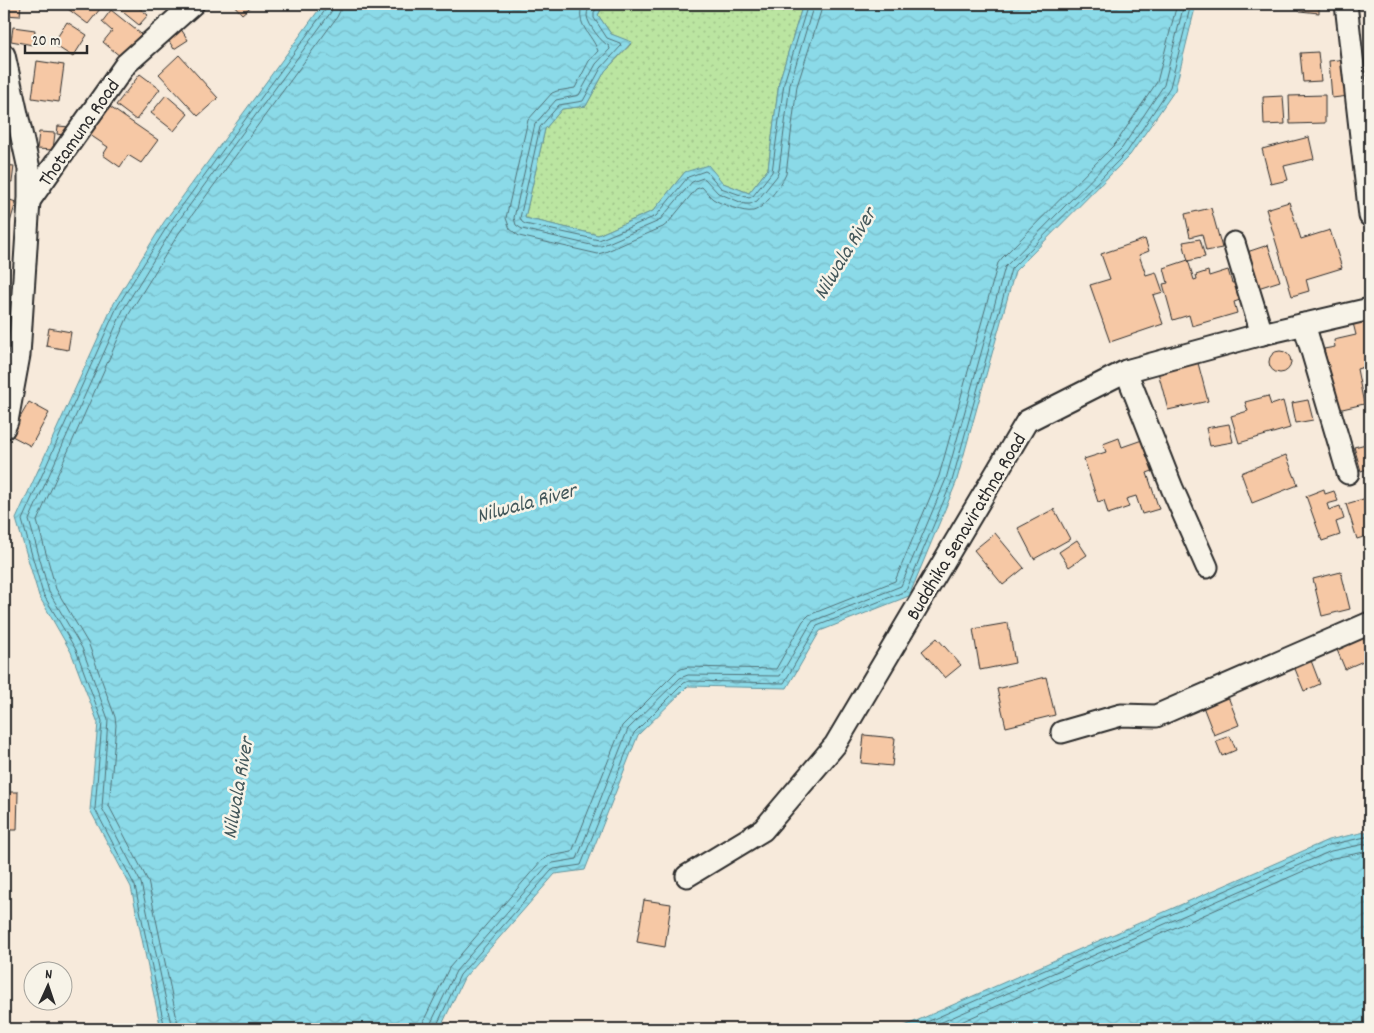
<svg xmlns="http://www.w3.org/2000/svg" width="1374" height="1033" viewBox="0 0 1374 1033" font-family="Dekko,sans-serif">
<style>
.grass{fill:url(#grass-dots);stroke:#738866}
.water{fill:url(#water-waves);stroke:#65949c}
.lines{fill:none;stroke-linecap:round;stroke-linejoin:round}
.shore{stroke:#517177;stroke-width:1}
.building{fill:#f6c8a5;stroke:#2b2b2b}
.street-casing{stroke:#2b2b2b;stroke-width:25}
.street{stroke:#f7f3e8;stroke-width:21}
.labels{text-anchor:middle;stroke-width:5;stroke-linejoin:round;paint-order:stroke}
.street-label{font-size:20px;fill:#2b2b2b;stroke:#f7f3e8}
.water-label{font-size:21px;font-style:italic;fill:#43575a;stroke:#f7f3e8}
</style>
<defs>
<pattern id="grass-dots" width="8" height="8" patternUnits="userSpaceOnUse" patternTransform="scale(1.25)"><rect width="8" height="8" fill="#bbe5a1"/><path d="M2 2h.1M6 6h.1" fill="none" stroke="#a1c58b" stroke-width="1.8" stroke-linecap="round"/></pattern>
<pattern id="water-waves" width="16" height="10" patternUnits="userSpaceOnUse" patternTransform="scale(1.25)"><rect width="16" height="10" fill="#8bdae8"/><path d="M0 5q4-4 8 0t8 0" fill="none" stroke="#78bbc7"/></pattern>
</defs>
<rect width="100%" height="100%" fill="#f7eadb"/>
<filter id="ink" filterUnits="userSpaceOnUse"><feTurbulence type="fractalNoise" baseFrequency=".02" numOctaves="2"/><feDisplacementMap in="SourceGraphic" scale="10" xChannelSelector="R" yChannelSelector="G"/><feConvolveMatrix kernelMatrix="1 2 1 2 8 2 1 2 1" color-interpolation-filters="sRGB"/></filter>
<g filter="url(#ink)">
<path class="grass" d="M604,4H803L779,82L768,169L749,193L723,183L685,172L653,211L598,235L525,218L545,129L562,109L586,106L605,71L632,43L611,34L598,15Z"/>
<g class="water">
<path d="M323,4H604L598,15L611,34L632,42L605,71L586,106L562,109L545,129L525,218L598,235L653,211L685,172L708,165L723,183L749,193L768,169L779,82L803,4H1196L1175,90L1130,155L1015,271L956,483L909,596L820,631L787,688L688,686L638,735L585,870L555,874L464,978L440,1029H161L131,887L90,810L98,723L71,652L39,596L16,519L113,305L164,222Z"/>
<path d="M1370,831V1029H898L1328,840Z"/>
</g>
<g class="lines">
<g class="shore">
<path d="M583,4C574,24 592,34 598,51L589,61L575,88L557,91L552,93L528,120L506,218L510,229L519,236L598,254L605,252L663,227L668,223L696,189L702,187C706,191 709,196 713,199C721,204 744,213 753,211C764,209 782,184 786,174L797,86L821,11V4"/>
<path d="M591,4C589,8 587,11 587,16C588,25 602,43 609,46L610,49L596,64L579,95L556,100L535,124L514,218L516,225L522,229L595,246H601L659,221L692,182L703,178L705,179L718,193L745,204H750L757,201L777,176L779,170L790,84L814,4"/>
<path d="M598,4L594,13V18L607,38L620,43L621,46L601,68L583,101L559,105L540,127L520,218L522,222L525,224L599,240L656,216L688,177L705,171L707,172L721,188L749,198L753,196L772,172L784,83L808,4"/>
<path d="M165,1029L135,886L95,809L102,721L76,650L43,594L22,520L117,307L168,225L326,9L327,4"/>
<path d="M172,1029L141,883L102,808L108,719L82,648L49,592L29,520L123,310L173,228L331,12L333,4"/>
<path d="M179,1029L148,881L109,806L116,725L115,717L89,645L56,589L37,521L129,314L179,233L337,17L340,11L341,4"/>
<path d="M422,1029L424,1020L449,968L541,861L550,856L572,852L622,726L675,673L681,669L688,667L776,669L803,621L809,615L895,581L939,476L998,263L1002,258L1116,143L1157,82L1177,4"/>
<path d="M430,1029L431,1023L456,971L547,866L553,863L577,859L628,729L680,678L688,675L780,676L810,625L813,621L901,586L946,479L1005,267L1122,148L1164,85L1184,4"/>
<path d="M436,1029L437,1025L460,975L551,871L554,869L581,865L634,733L684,683L689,681L784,683L817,626L906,591L952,481L1011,269L1127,152L1170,87L1191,4"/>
<path d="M911,1029L1329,845L1370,836"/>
<path d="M926,1029L1331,851L1370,843"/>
<path d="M945,1029L1333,858L1370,851"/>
</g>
</g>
<g class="building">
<path d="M4,4H21L20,16L4,15Z"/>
<path d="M73,4H104L88,24L68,9Z"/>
<path d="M113,4H134L148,15L139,25Z"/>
<path d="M233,4H254L242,14Z"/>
<path d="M1300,4H1319V13L1300,11Z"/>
<path d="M111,10L141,34L121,57L103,42L112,31L102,22Z"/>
<path d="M67,22L87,35L73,57L53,44Z"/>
<path d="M179,26L188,40L174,49L165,35Z"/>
<path d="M13,27L35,30L33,45L11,41Z"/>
<path d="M1318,52L1321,81L1303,82L1300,53Z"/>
<path d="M179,55L218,98L198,116L159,74Z"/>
<path d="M1346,59L1349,96L1332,98L1329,61Z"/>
<path d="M37,61L64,65L59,102L32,98Z"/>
<path d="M140,74L160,89L136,120L116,105Z"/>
<path d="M166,95L188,114L174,131L151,113Z"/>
<path d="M1325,95V123L1290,124L1289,96Z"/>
<path d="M1283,96L1285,124L1264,125L1263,97Z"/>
<path d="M107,105L158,140L141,163L128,155L120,167L103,155L108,147L87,133Z"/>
<path d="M58,126L70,127L68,136L57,134Z"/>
<path d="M39,132L55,133L53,150L37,149Z"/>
<path d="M1309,137L1314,159L1284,166L1288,180L1271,184L1262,149Z"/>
<path d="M4,165L14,166L12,182L4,181Z"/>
<path d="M4,198L16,202L5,239H4Z"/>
<path d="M1289,202L1301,239L1330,230L1342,268L1306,279L1309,291L1292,296L1266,209Z"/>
<path d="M1211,208L1222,248L1206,251L1202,234L1190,237L1185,214Z"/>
<path d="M1145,239L1149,251L1139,255L1146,275L1156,272L1163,292L1153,295L1163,324L1110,342L1090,285L1110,279L1101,254Z"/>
<path d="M1200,239L1205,257L1188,261L1183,242Z"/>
<path d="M1268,245L1280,281L1258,288L1247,252Z"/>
<path d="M1188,260L1194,280L1197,279L1196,275L1208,271L1209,276L1228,270L1232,283L1238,282L1243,299L1234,302L1237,313L1192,326L1189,315L1173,320L1163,284L1168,283L1164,268Z"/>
<path d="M1370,319V396L1364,367L1357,369L1364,404L1338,410L1324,349L1335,347L1334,340L1356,335L1353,323Z"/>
<path d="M49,328L71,332L68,350L46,346Z"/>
<circle cx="1280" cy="362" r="11"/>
<path d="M1198,363L1208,401L1168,410L1158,372Z"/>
<path d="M1268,396L1271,405L1283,401L1290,428L1239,443L1231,416L1248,411L1245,402Z"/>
<path d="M1308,400L1313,420L1296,423L1292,403Z"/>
<path d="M29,402L49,413L31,446L10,435Z"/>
<path d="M1229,424L1233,442L1210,446L1206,428Z"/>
<path d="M1119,438L1122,447L1145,439L1155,470L1147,473L1159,509L1142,514L1136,496L1126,499L1129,507L1108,514L1104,500L1098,502L1084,459L1106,452L1103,444Z"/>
<path d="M1370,443V468L1361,471L1354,447Z"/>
<path d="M1286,455L1298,485L1252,503L1241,473Z"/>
<path d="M1324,489L1325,494L1334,491L1338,501L1327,504L1329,510L1340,506L1344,519L1336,522L1340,535L1322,541L1306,496Z"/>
<path d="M1370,497V535L1357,539L1346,504Z"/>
<path d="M1054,509L1070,539L1034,559L1018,528Z"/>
<path d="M995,533L1024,568L1003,585L974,550Z"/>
<path d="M1077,540L1087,555L1069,567L1059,552Z"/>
<path d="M1341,572L1350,609L1322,616L1313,579Z"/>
<path d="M1008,623L1015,663L980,670L973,629Z"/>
<path d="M1370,630V658L1345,669L1335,645Z"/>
<path d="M937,638L961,665L945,678L922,651Z"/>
<path d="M1310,658L1320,684L1304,691L1293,664Z"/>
<path d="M4,674L8,675L7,703H4Z"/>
<path d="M1046,677L1055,715L1006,727L997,689Z"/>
<path d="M1227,694L1239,725L1214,735L1202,704Z"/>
<path d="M864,735L895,738L892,766L861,763Z"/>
<path d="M1230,736L1236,750L1222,756L1216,741Z"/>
<path d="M4,792H18L17,830H4Z"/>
<path d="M644,900L671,904L665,947L637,942Z"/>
</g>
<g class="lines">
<g class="street-casing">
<g id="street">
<path d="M1346,4L1370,216"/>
<path d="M4,55L29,169V201L19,355L7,421L4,428"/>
<path d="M29,201L126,64L193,4"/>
<path d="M1234,243L1262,334"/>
<path d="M1304,324L1348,473"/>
<path d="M1126,371L1172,488L1207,567"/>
<path d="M1062,732L1121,715L1156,716L1370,623"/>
<path d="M687,876L763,830L835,745L1027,421L1126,371L1262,334L1370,309"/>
</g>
</g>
<use href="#street" class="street"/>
</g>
</g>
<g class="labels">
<g class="street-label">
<text transform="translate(78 132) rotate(-55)" y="7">Thotamuna Road</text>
<text transform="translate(965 526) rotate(-59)" y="7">Buddhika Senavirathna Road</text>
</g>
<g class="water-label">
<text transform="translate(844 253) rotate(-59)" y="7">Nilwala River</text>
<text transform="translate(526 502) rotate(-15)" y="7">Nilwala River</text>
<text transform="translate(237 788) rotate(-80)" y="7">Nilwala River</text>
</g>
</g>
<rect width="1374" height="1033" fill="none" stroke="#f7f3e8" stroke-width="20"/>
<rect x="10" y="10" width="1354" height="1013" fill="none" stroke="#2b2b2b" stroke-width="2" filter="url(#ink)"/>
<g transform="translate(48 986) rotate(3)"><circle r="24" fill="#f7f3e8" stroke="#a5a39c"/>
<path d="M0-4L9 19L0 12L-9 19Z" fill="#2b2b2b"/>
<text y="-8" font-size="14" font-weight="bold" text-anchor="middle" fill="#2b2b2b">N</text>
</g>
<path d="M25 45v8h62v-8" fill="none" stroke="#2b2b2b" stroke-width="2.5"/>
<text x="32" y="45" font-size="15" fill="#2b2b2b" stroke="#f7f3e8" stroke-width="4" paint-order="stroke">20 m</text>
</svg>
